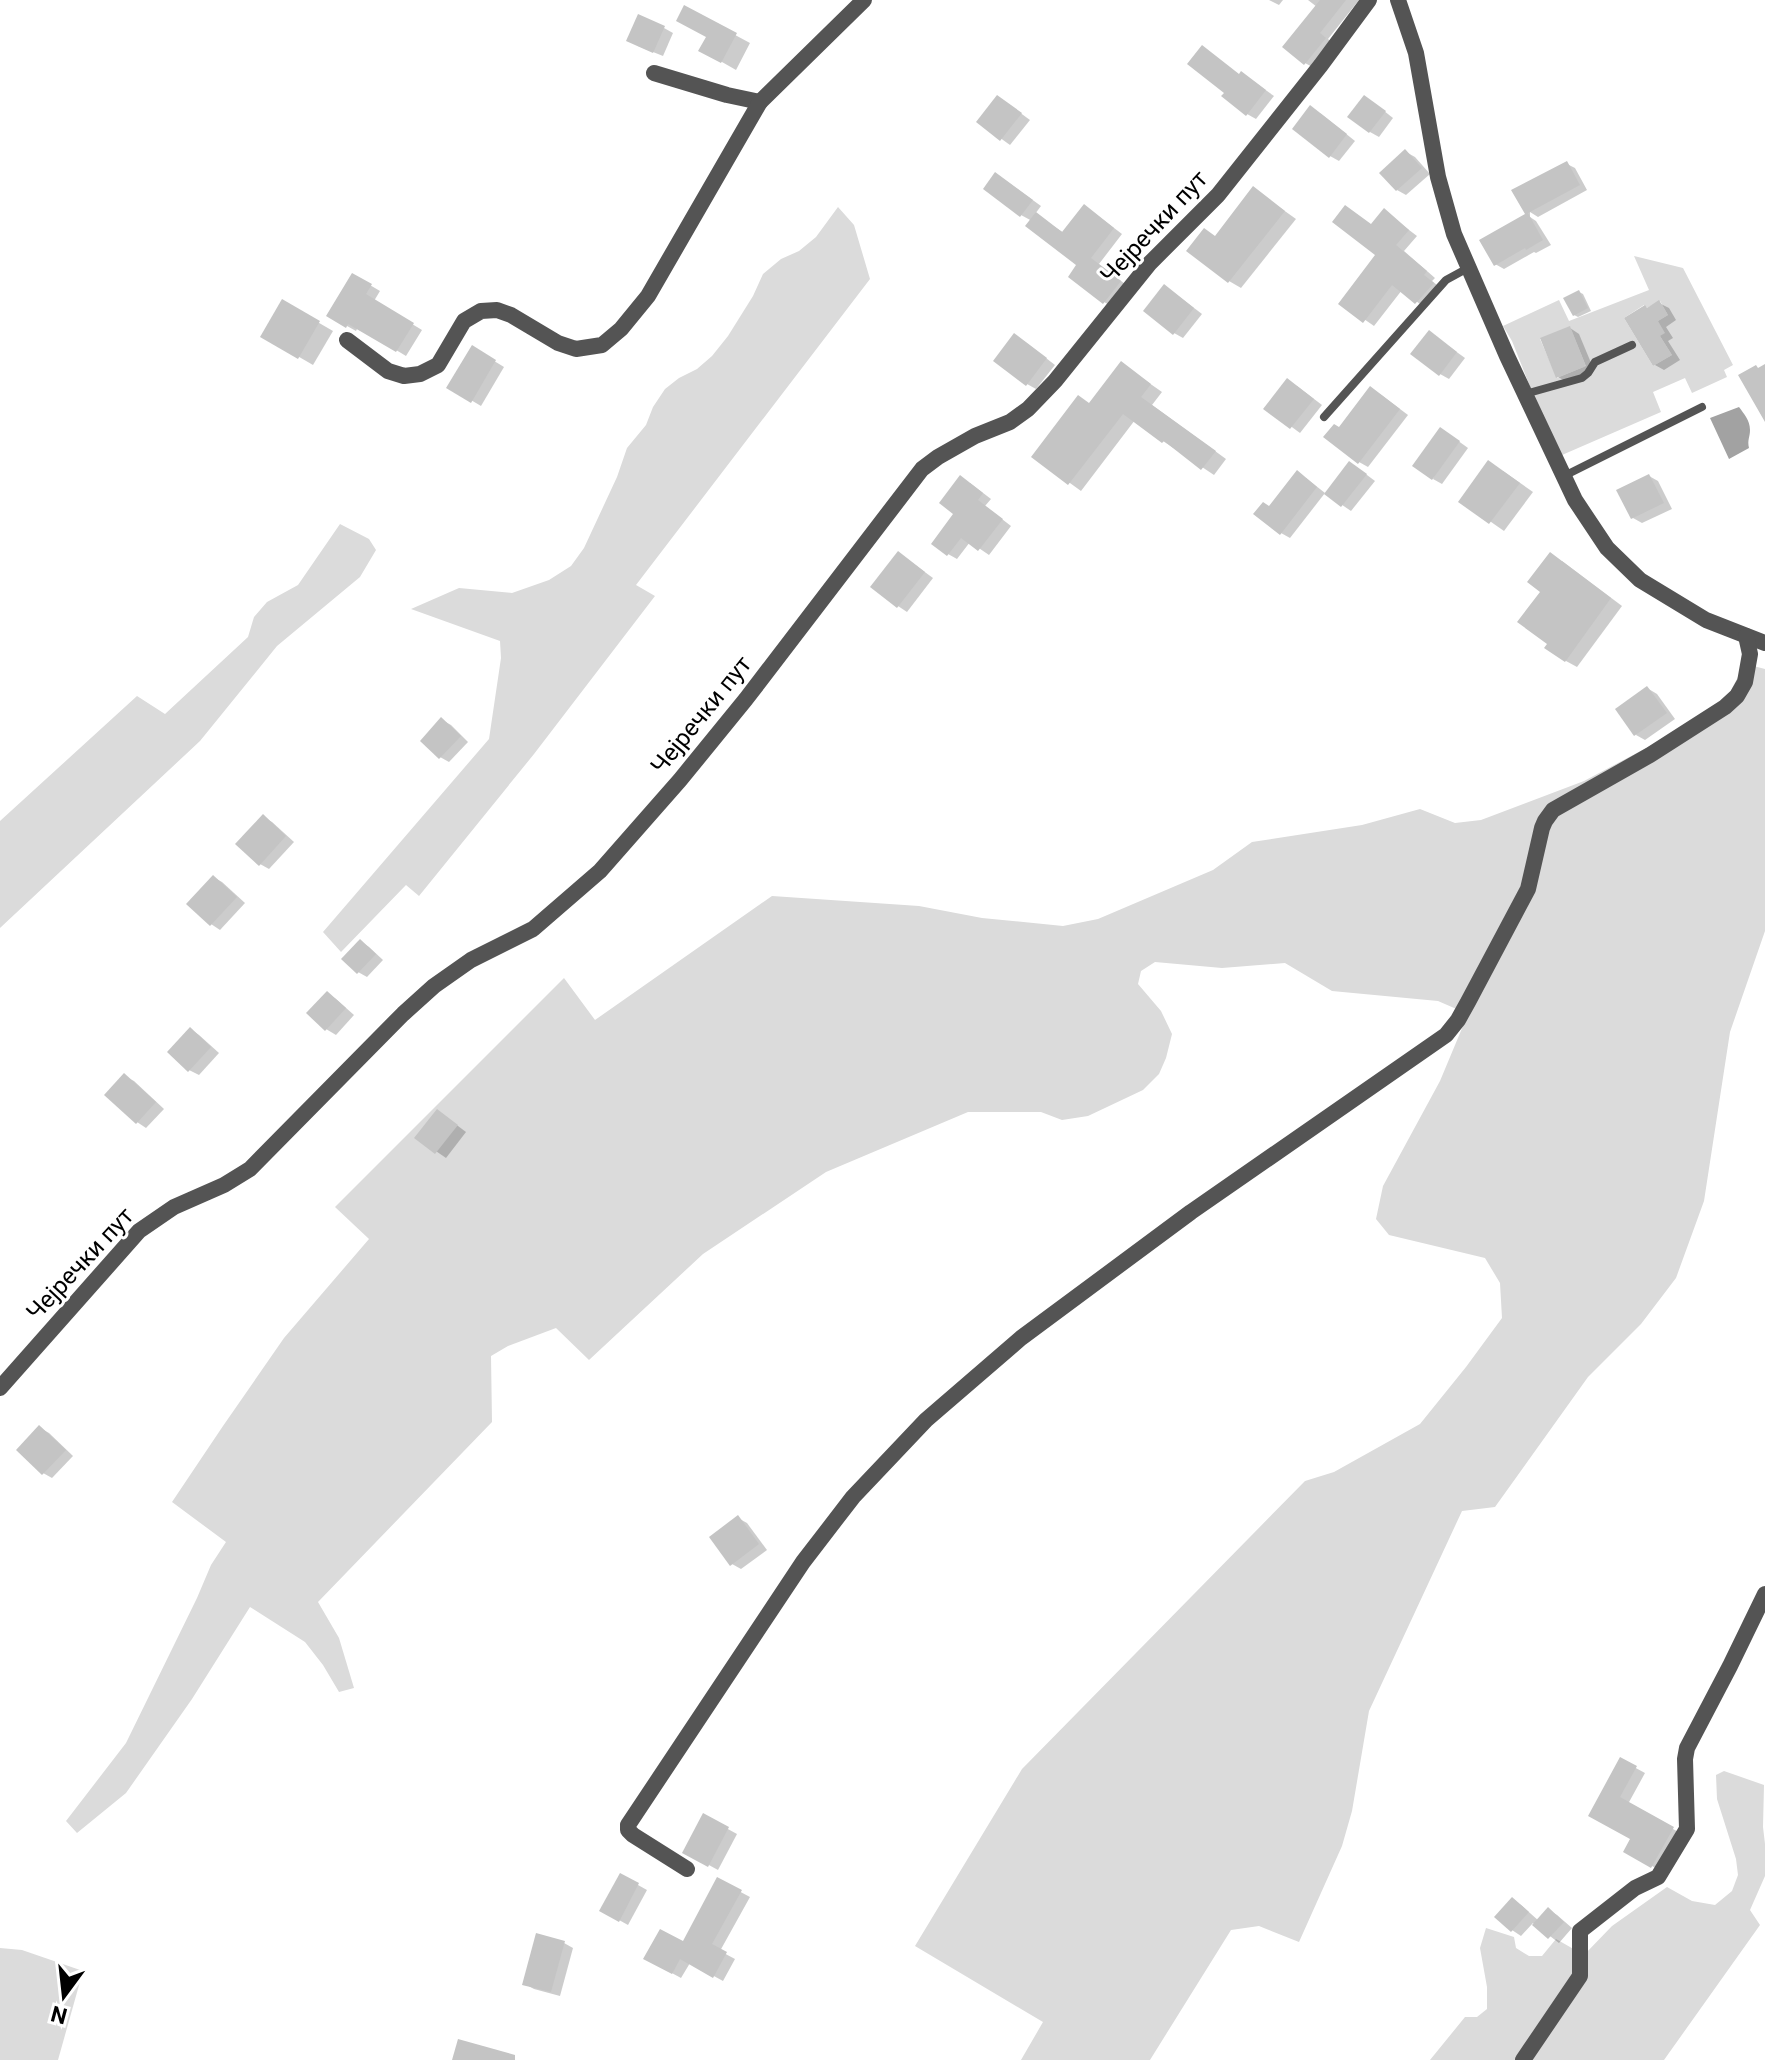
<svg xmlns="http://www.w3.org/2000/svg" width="1765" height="2060" viewBox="0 0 1765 2060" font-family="Roboto,sans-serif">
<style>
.green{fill:#dbdbdb;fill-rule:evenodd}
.water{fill:#a2a2a2}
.shadow{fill:#0003}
.building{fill:#c4c4c4}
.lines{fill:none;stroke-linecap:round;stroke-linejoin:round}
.lane{stroke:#545454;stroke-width:8}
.street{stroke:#545454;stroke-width:16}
.labels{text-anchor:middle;stroke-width:6;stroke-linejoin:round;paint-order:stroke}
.street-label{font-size:24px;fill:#000;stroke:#fff}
</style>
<rect width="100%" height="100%" fill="#fff"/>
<g class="green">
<path d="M838,207L854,225L870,279L636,585L655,596L534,754L419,896L406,885L341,952L323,932L489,739L501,658L500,641L411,609L459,588L512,593L549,580L571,566L584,548L617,477L627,448L646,425L653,407L665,389L679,378L697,369L712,356L728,336L753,296L763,274L781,259L799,251L816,237Z"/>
<path d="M1634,256L1683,268L1733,365L1724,370L1727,377L1692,393L1685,378L1653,392L1661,412L1562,455L1535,399L1512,341L1503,326L1559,300L1569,321L1649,290ZM1660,301L1668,315L1658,321L1660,336L1672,355L1653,366L1624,318L1644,305L1647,308ZM1570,327L1586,366L1557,378L1540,339Z"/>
<path d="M340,524L369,539L376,550L360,577L277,646L200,741L0,928V821L137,696L165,714L248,637L254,617L267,602L298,585Z"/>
<path d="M1742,663L1765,669V931L1730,1032L1704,1201L1676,1278L1641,1324L1588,1377L1495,1507L1462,1511L1369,1711L1352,1811L1342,1846L1299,1942L1259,1926L1231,1930L1150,2060H1021L1043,2022L915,1946L1022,1769L1305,1481L1334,1472L1420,1424L1466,1367L1502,1318L1500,1283L1485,1258L1389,1235L1376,1219L1383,1186L1440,1081L1468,1014L1438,1001L1332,991L1285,963L1222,968L1155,962L1141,971L1138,984L1161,1011L1172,1034L1166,1058L1159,1074L1143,1090L1088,1116L1062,1120L1041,1112H968L826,1172L703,1254L589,1360L556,1328L508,1346L491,1356L492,1422L318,1602L339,1638L354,1688L339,1692L323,1665L305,1642L250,1607L192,1699L126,1793L77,1833L66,1821L126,1743L197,1598L211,1565L226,1542L172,1502L223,1426L284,1338L369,1239L335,1207L564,978L595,1020L772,896L919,906L982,918L1063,926L1098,919L1213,870L1252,842L1362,825L1420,809L1455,823L1481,820L1584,781L1697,721L1729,694L1739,675Z"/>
<path d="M1724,1771L1764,1785L1763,1827L1765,1844V1876L1750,1910L1760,1925L1664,2060H1430L1465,2017H1477L1487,2009V1987L1480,1948L1486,1928L1514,1937L1516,1948L1529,1956H1542L1556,1939L1584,1955L1612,1926L1667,1887L1692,1901L1715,1905L1732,1891L1738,1875L1736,1859L1717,1799L1716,1775Z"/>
<path d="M0,1948L22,1950L83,1971L58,2060H0Z"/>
</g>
<path class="water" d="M1739,407C1744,414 1750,420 1750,430C1750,437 1747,440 1749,448L1729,459L1710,418Z"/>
<g class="shadow">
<path d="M1269,0H1283L1279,5Z"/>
<path d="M1308,0H1359L1328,39L1334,44L1314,68L1305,63L1317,7Z"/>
<path d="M685,8L750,43L736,70L701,50L708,37Z"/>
<path d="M664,28L673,33L663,56L638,46Z"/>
<path d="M1240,75L1250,79L1274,96L1256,119L1247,114L1227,92Z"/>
<path d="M1007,103L1030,120L1010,145L978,122Z"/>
<path d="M1374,103L1393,118L1379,137L1370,132Z"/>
<path d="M1320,113L1355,141L1339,161L1330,156Z"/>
<path d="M1406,152L1415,157L1430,174L1406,195L1397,190Z"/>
<path d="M1567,164L1575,168L1587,190L1538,217L1530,212V217L1536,221L1551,245L1536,253L1534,252L1504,269L1495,264L1527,215L1514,191Z"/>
<path d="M1005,180L1041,206L1035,214L1064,233L1093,212L1122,234L1099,264L1129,287L1113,307L1104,302L1079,265L1032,221L1021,215Z"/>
<path d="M1254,189L1296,219L1241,288L1229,281L1216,237Z"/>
<path d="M1384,211L1417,236L1404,251L1435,278L1432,281L1442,289L1425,308L1402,290L1374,326L1341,303L1378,255L1372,226Z"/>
<path d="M353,275L380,291L374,301L422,330L406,356L358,327L356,331L329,316Z"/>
<path d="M1173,292L1202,314L1183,338L1174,333Z"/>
<path d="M1579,292L1583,294L1591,311L1578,317L1574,315Z"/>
<path d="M283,302L333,331L313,365L263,336Z"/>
<path d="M1659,303L1669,308L1676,320L1666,327L1673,338L1668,341L1680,360L1664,370L1655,365L1626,318Z"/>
<path d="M1570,328L1579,334L1594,370L1567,382L1558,377Z"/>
<path d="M1429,332L1465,358L1449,379L1440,374Z"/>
<path d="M1024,341L1055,365L1036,389L1027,384Z"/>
<path d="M473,348L504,367L481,406L449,387Z"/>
<path d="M1122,364L1162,392L1152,405L1226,459L1214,475L1163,441L1135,420L1081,491L1034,457L1091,404Z"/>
<path d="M1297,386L1322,405L1300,433L1266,408Z"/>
<path d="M1380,394L1408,415L1368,467L1359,462L1340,429Z"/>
<path d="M1450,435L1468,448L1442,484L1433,479Z"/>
<path d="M1359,469L1375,481L1351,511L1326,494Z"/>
<path d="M1503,471L1533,492L1504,531L1461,501Z"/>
<path d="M1649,476L1658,481L1672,509L1642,523L1633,518Z"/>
<path d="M1306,478L1325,493L1290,538L1281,533L1270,508Z"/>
<path d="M970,483L991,499L985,506L1011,526L989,555L970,542L957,559L948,554L956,514Z"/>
<path d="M907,559L933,578L907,612L898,606Z"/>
<path d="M1562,561L1622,606L1577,667L1566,661Z"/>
<path d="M1647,688L1657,694L1675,719L1645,740L1636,735Z"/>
<path d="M442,720L451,725L468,742L449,762L440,757Z"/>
<path d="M263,817L272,822L294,842L269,869L260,864Z"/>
<path d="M213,877L222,882L245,903L220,930L211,924Z"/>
<path d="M360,941L369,947L383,960L367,977L358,972Z"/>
<path d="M327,993L336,999L354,1015L336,1035L326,1029Z"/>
<path d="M190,1029L199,1035L219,1053L199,1075L189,1070Z"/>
<path d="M124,1076L134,1081L164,1109L146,1128L137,1122Z"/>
<path d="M446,1117L466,1132L446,1158L417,1138Z"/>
<path d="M40,1428L49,1433L73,1456L52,1478L43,1473Z"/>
<path d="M738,1518L747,1523L767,1550L741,1569L732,1564Z"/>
<path d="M1621,1760L1645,1773L1628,1804L1682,1834L1661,1871L1625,1851L1633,1838L1590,1815Z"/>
<path d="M704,1816L737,1834L718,1870L685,1852Z"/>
<path d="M620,1875L647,1890L628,1925L601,1910Z"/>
<path d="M718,1880L750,1897L720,1951L735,1959L723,1981L690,1963L681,1978L646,1959L684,1944Z"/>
<path d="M1512,1900L1521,1905L1539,1921L1548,1910L1557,1915L1572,1928L1559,1943L1533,1923L1521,1936L1512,1930Z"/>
<path d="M564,1943L573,1948L560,1996L534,1989L525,1984Z"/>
</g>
<g class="building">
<path d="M1320,0H1346L1320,33L1326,38L1304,65L1282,47Z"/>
<path d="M684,5L737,33L721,63L698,51L706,37L676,21Z"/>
<path d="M638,14L665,26L653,53L626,41Z"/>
<path d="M1202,45L1239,74L1241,71L1266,90L1246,116L1221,96L1224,93L1187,64Z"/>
<path d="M997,95L1022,113L1000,141L976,122Z"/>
<path d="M1364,95L1386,111L1369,133L1347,117Z"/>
<path d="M1310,105L1347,134L1329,158L1292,129Z"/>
<path d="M1405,149L1422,168L1396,191L1379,173Z"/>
<path d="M1567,161L1580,185L1528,213L1543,240L1526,250L1525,248L1494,266L1479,240L1525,214L1511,190Z"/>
<path d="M995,172L1033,200L1020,217L983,189Z"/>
<path d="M1253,186L1285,211L1228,283L1186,251L1204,228L1215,236Z"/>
<path d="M1084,204L1114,228L1091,258L1121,281L1103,304L1068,277L1076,265L1025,226L1036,212L1062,232Z"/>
<path d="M1345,205L1371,224L1384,208L1409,230L1396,245L1427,271L1424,275L1434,283L1415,304L1392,285L1363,323L1338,304L1375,255L1332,222Z"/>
<path d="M352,273L372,284L366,294L414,323L396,352L348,324L346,328L326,316Z"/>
<path d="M1164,284L1194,308L1173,335L1143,311Z"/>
<path d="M1579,290L1588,308L1573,316L1563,298Z"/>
<path d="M282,299L320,321L298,359L260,337Z"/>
<path d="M1659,300L1668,315L1658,321L1665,333L1660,336L1672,355L1653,366L1624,318L1645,305L1647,308Z"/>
<path d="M1570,326L1585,364L1584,367L1556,378L1540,338Z"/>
<path d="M1429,330L1457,352L1439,376L1410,354Z"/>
<path d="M1014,333L1047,358L1026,386L993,361Z"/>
<path d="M472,345L496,360L471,403L446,388Z"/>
<path d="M1121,361L1151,384L1141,397L1216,451L1201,470L1164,441L1162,443L1123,414L1068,485L1031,457L1078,395L1089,403Z"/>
<path d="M1765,364V422L1738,375L1756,365L1758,368Z"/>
<path d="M1287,378L1314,399L1290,429L1263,409Z"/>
<path d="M1370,386L1400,409L1358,464L1323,437L1334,424L1339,427Z"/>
<path d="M1440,427L1460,441L1432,480L1412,466Z"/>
<path d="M1488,460L1520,483L1489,524L1458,502Z"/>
<path d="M1349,461L1367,474L1341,507L1324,494Z"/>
<path d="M1297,470L1317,487L1280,535L1253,514L1263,502L1269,506Z"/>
<path d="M1649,474L1664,503L1631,519L1616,490Z"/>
<path d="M960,475L983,493L978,500L1003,519L978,551L961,538L947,556L931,544L953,514L939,503Z"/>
<path d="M898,551L925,572L897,608L870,587Z"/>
<path d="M1550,552L1611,598L1565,662L1544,648L1547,644L1517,622L1540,592L1527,582Z"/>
<path d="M1647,686L1667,713L1634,736L1615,709Z"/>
<path d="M441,717L461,736L439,759L420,741Z"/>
<path d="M263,814L286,836L259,866L235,844Z"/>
<path d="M213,875L237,897L210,926L186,904Z"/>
<path d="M360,939L376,954L357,974L341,959Z"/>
<path d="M327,991L346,1008L325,1031L306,1013Z"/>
<path d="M190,1027L211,1047L188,1072L167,1052Z"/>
<path d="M124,1073L156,1102L136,1124L104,1095Z"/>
<path d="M437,1109L458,1125L435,1154L414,1138Z"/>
<path d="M39,1425L66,1450L42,1475L16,1450Z"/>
<path d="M738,1515L759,1544L730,1566L709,1537Z"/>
<path d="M1620,1757L1637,1766L1620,1797L1674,1827L1651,1868L1623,1852L1630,1839L1588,1816Z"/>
<path d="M703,1813L729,1827L708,1867L682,1853Z"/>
<path d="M620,1873L639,1883L619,1922L599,1911Z"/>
<path d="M717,1877L742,1890L712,1944L727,1952L713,1978L680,1959L672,1974L643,1959L660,1929L683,1941Z"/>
<path d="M1512,1897L1529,1912L1511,1932L1494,1917Z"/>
<path d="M1548,1907L1564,1922L1548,1939L1532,1925Z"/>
<path d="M536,1933L565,1941L551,1992L522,1985Z"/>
<path d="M458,2039L515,2055V2060H452Z"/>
</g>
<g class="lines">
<g class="lane">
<path d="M1525,394L1582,378L1588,373L1595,362L1632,345"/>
<path d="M1324,417L1446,280L1468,268"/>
<path d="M1564,476L1702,407"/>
</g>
<g class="street">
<path d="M1398,0L1416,53L1438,177L1454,234L1507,356L1575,500L1607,548L1640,580L1706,620L1765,643"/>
<path d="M654,73L727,95L760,102"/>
<path d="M347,340L388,371L404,376L420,374L438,365L464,321L481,311L497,310L511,315L558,343L576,349L602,345L621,329L648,296L760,102L864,0"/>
<path d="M0,1388L139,1231L174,1207L224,1185L250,1169L403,1014L434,986L471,960L533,929L600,871L680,780L746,699L922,469L938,457L975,436L1010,422L1028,409L1055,381L1150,263L1218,195L1321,65L1369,0"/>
<path d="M687,1869L633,1835L628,1830V1825L803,1562L853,1497L926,1420L1021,1338L1191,1212L1446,1035L1458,1020L1468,1002L1528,889L1542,828L1545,821L1553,810L1650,755L1725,707L1737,696L1745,682L1750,654L1746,636"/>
<path d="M1523,2060L1580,1976V1931L1635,1888L1658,1877L1687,1829L1685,1759L1687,1748L1730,1666L1765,1594"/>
</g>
</g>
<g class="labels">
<g class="street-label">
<text transform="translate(1154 227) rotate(-47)" y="8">Чејречки пут</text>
<text transform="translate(701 715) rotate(-51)" y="8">Чејречки пут</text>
<text transform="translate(80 1264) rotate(-47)" y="8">Чејречки пут</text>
</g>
</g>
<g transform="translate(64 1996) rotate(195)" stroke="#ffffff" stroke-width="6" paint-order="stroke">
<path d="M0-6L14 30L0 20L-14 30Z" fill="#000000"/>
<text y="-12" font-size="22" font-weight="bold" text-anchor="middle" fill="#000000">N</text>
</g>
</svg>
